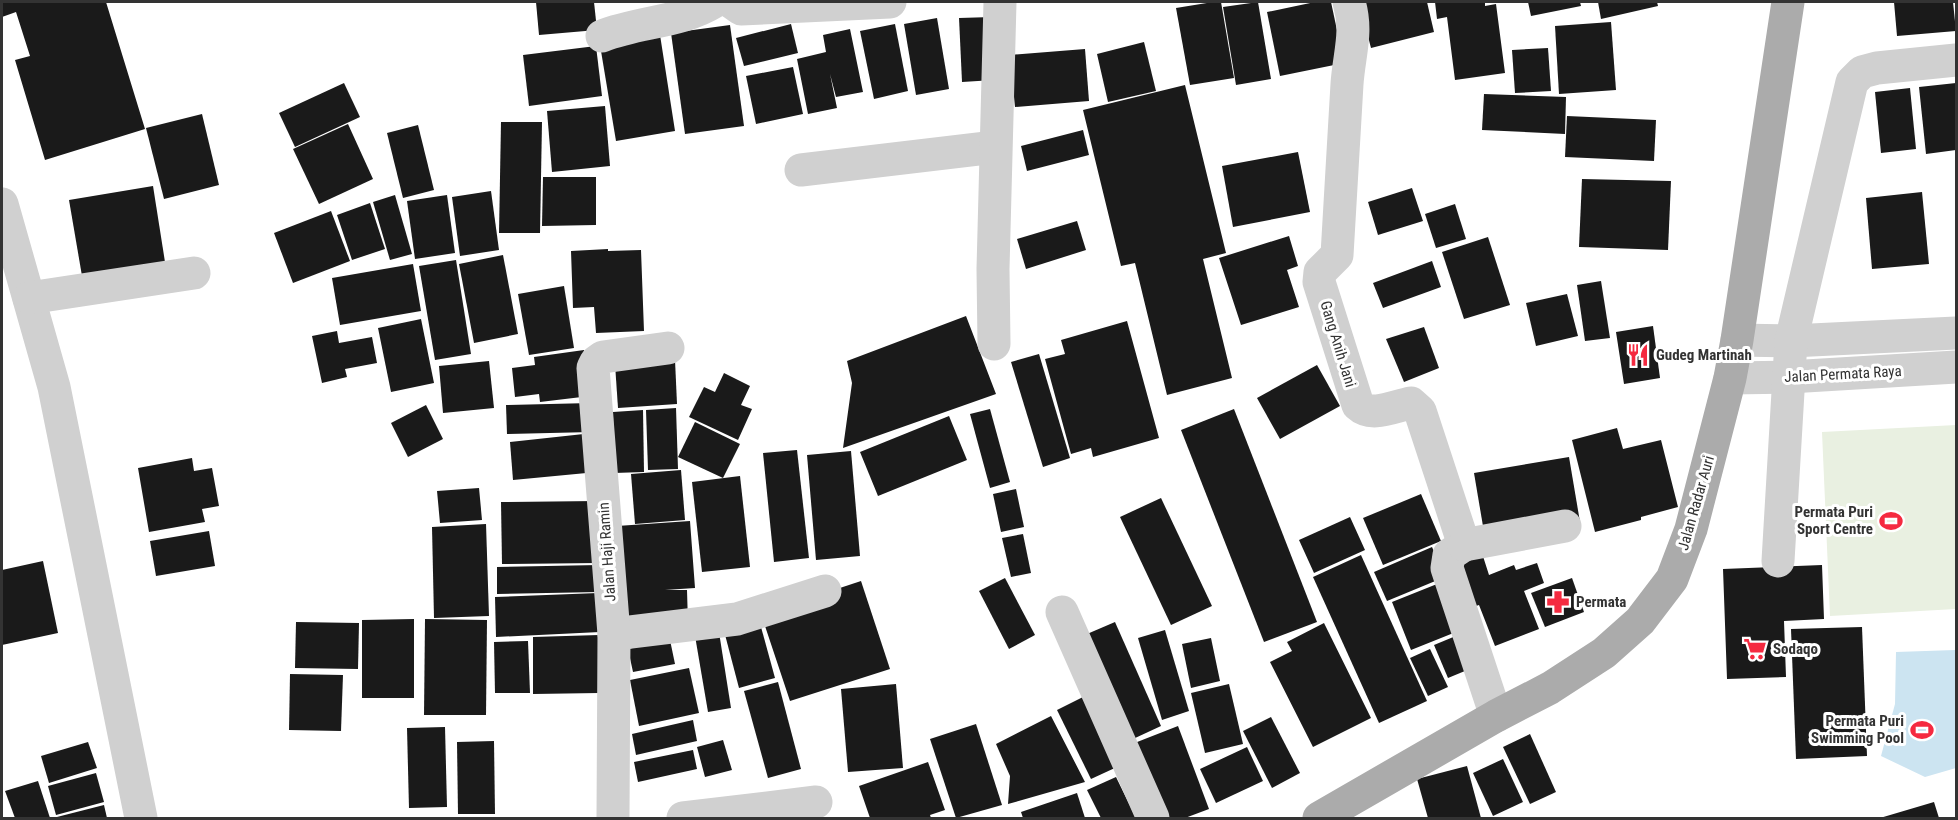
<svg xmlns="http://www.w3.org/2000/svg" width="1958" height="820" viewBox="0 0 1958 820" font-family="'Roboto Condensed',sans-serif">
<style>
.garden{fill:#e9f0e1}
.water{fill:#cce4f1}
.building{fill:#1a1a1a}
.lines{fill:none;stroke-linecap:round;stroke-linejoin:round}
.minor{stroke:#d0d0d0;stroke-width:33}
.major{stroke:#ababab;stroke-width:33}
.labels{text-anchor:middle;stroke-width:6;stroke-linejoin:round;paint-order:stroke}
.street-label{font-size:15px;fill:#333;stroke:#fff}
.poi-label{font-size:15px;font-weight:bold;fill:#333;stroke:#fff;text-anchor:start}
</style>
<rect width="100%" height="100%" fill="#fff"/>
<path class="garden" d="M1956,425V609L1830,616L1822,432Z"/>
<path class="water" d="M1955,650L1956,768L1925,777L1881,756L1895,704L1896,652Z"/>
<g class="building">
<path d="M2,2H106L145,129L45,160L15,60L30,56L16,12L2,17Z"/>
<path d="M536,2H594L597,30L539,35Z"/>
<path d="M1213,2H1221L1234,78L1190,85L1176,8Z"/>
<path d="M1258,2L1271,79L1236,85L1223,7Z"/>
<path d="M1315,2H1331L1344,63L1280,76L1267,12Z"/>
<path d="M1359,2H1427L1434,32L1371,48Z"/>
<path d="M1435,2H1485V6L1496,4L1505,73L1455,80L1447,17L1437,19Z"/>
<path d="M1528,2H1580L1581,6L1531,16Z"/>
<path d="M1598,2H1657L1658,6L1601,19Z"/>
<path d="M1894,2H1953L1956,31L1897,36Z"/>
<path d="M992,17L994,80L962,82L959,18Z"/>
<path d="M937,18L949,89L916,95L904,24Z"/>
<path d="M1611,22L1616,90L1559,94L1555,26Z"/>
<path d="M791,24L798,53L744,66L736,38Z"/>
<path d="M895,24L908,91L874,99L860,31Z"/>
<path d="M730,25L744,126L685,134L671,33Z"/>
<path d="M850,29L863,92L836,97L830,74L837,108L808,114L797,59L826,52L823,35Z"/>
<path d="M660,35L675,131L616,141L600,45Z"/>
<path d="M1144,42L1156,91L1108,102L1097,54Z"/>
<path d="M596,46L602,96L529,106L523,55Z"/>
<path d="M1548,48L1551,91L1515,93L1512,50Z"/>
<path d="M1085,49L1089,101L1015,107L1010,55Z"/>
<path d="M793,67L803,114L756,124L746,76Z"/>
<path d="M344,83L360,117L295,147L279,113Z"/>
<path d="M1956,83V150L1926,154L1919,87Z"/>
<path d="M1185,85L1226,253L1203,259L1232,378L1167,395L1135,263L1121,266L1083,110Z"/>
<path d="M1910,88L1916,149L1881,153L1875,92Z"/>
<path d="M1484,94L1566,97L1565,134L1482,130Z"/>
<path d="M605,106L610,166L552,172L547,111Z"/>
<path d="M202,114L219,185L164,199L146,128Z"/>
<path d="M1567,116L1656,120L1654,161L1565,157Z"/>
<path d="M501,122H542L540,233H499Z"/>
<path d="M348,124L373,179L319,204L293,149Z"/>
<path d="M418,125L434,190L403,198L387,133Z"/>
<path d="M1083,130L1089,155L1027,171L1021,146Z"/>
<path d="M1298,152L1310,212L1233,227L1222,166Z"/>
<path d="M543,177H596V225L542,226Z"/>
<path d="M1582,179L1671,181L1668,250L1579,247Z"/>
<path d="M153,186L165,262L82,276L69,200Z"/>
<path d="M1412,188L1423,221L1378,235L1368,202Z"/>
<path d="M491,191L499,250L460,256L452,197Z"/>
<path d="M1922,192L1929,264L1872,269L1866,198Z"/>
<path d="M395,195L412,254L390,260L373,202Z"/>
<path d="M447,195L455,253L415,259L407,201Z"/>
<path d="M370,203L385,249L352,260L337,215Z"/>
<path d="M1455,204L1466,239L1436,248L1425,214Z"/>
<path d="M331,211L350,261L293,283L274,233Z"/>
<path d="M1077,221L1086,250L1026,269L1017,239Z"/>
<path d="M1289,236L1298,266L1287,270L1299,307L1241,325L1219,258Z"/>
<path d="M1488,237L1510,305L1464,319L1442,252Z"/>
<path d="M608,249V251L641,250L644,331L596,333L594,307L573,308L571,251Z"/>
<path d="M503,255L518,334L474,343L459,264Z"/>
<path d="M456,260L471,354L435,360L419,266Z"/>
<path d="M1432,261L1441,287L1383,308L1373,283Z"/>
<path d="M413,264L421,311L340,325L332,278Z"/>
<path d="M1601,281L1610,338L1585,341L1577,285Z"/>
<path d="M564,286L574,348L529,355L518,294Z"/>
<path d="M1567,294L1578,336L1536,346L1526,303Z"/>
<path d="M966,316L996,394L843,448L852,383L847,361Z"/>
<path d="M421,319L434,383L391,392L378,328Z"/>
<path d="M1127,321L1159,438L1093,457L1091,448L1071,454L1045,359L1065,354L1061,340Z"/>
<path d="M1653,326L1660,378L1624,384L1616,332Z"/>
<path d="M1424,327L1439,368L1404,382L1386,339Z"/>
<path d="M337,331L339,343L372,337L377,363L345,369L347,377L322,383L312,336Z"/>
<path d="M584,350L590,396L540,402L539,394L515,397L512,368L535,365L534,357Z"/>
<path d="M1039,354L1070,458L1043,467L1011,362Z"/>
<path d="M675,360L677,404L618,408L615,364Z"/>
<path d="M489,361L494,408L443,413L439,366Z"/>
<path d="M1317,365L1340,406L1280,439L1257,398Z"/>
<path d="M724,373L750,386L741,405L752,409L738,440L689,417L704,387L715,392Z"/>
<path d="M591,403L592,432L507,434L506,405Z"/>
<path d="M426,405L443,439L408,457L391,423Z"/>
<path d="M676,408L678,469L648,470L646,410Z"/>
<path d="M990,409L1010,482L990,488L970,414Z"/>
<path d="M1234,409L1317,622L1264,642L1181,430Z"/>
<path d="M643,410L644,472L614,473L613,412Z"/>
<path d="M949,416L967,460L878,496L860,452Z"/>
<path d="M695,422L740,444L723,478L678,457Z"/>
<path d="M1617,428L1623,449L1661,440L1678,507L1641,517V520L1595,532L1572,440Z"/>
<path d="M593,433L597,472L513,480L510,442Z"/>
<path d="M797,450L809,558L774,562L763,453Z"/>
<path d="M851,451L860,556L816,560L807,455Z"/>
<path d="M1569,457L1580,522L1485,538L1474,473Z"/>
<path d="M192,458L194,471L212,468L219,506L202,509L205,522L149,532L138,468Z"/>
<path d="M681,470L685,520L635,524L631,474Z"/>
<path d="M740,476L750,567L702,572L692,482Z"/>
<path d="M479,488L482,520L440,523L437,491Z"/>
<path d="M1016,489L1024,527L1001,532L993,494Z"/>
<path d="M1421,494L1441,541L1383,565L1363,518Z"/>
<path d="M1161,498L1212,606L1171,625L1120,517Z"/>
<path d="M597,501L598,563L502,564L501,502Z"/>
<path d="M1350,517L1365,550L1314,573L1299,540Z"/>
<path d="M690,521L695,588L665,590H687L688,624L625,627L617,526Z"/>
<path d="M486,524L489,616L434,618L432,527Z"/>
<path d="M209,531L215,566L156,576L150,541Z"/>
<path d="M1023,534L1031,573L1011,577L1002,538Z"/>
<path d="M1432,547L1445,577L1387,601L1374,572Z"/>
<path d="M1481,550L1489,575L1514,565L1516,570L1537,563L1544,583L1524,591L1539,629L1495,646L1479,605L1470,608L1454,559Z"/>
<path d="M1361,555L1427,701L1379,723L1313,577Z"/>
<path d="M43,561L58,633L2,645V570Z"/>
<path d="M599,565V592L497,594V567Z"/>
<path d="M1822,565L1824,619L1784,621L1786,677L1727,679L1723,569Z"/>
<path d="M1005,578L1035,635L1009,649L979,591Z"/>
<path d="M1572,578L1584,612L1545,627L1531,593Z"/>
<path d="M861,581L890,669L790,701L761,614Z"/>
<path d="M1442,582L1461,630L1411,650L1392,602Z"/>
<path d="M598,593L600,632L496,637L495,597Z"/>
<path d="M758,616L775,678L739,688L723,627Z"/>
<path d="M414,619V698H362V620Z"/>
<path d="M425,619L487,620L486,715H424Z"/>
<path d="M296,622L359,623L358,669L295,668Z"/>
<path d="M1115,622L1161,726L1133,739L1087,634Z"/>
<path d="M1324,623L1371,718L1313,747L1270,662L1292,651L1287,642Z"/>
<path d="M718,626L731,708L708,712L694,630Z"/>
<path d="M1862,627L1867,756L1796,759L1791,629Z"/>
<path d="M1165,630L1189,711L1162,720L1138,638Z"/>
<path d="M1463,633L1477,666L1448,678L1434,645Z"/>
<path d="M599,635V693L533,694V637Z"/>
<path d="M1211,638L1220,681L1191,688L1182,644Z"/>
<path d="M670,640L675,664L633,672L628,649Z"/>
<path d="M528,641L530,693H495L494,642Z"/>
<path d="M1430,649L1448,687L1428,696L1410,658Z"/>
<path d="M689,668L699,713L639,726L630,680Z"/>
<path d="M290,674L343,675L341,731L289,730Z"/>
<path d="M778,682L801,769L768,778L744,691Z"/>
<path d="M896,684L903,768L848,772L841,689Z"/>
<path d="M1229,684L1243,744L1205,753L1191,693Z"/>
<path d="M1083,697L1117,767L1091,779L1057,710Z"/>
<path d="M1051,716L1085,782L1008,804L1010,776L996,744Z"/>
<path d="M1271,717L1300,773L1272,788L1243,731Z"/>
<path d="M693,720L697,741L636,755L632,734Z"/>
<path d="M976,724L1002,805L956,818L930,739Z"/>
<path d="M1178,726L1209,809L1185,818H1161L1132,744Z"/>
<path d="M445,727L447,807L409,808L407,728Z"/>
<path d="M1530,734L1556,792L1530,804L1503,747Z"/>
<path d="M723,740L732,770L705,777L697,747Z"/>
<path d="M494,741L495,814H458L457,742Z"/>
<path d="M88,742L97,768L49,783L41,756Z"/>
<path d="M1247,747L1263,781L1216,803L1200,769Z"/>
<path d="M693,750L697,769L638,782L634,762Z"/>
<path d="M1503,759L1523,802L1493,816L1473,773Z"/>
<path d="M928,762L945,810L930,815L931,818H870L859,786Z"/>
<path d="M1467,766L1481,818H1428L1417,779Z"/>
<path d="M96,773L104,802L56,815L48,786Z"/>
<path d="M1116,777L1136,818H1101L1087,790Z"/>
<path d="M38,781L50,818H15L5,791Z"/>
<path d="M1077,793L1085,818H1023L1021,812Z"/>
<path d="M1934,802L1939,818H1880Z"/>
<path d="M104,805L107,818H53Z"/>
</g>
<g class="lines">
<g class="minor">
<path d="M731,2L741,9L890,2"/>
<path d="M1349,2C1358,32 1349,54 1347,84C1344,141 1340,198 1337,255L1320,272L1319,282L1358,405C1372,418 1394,406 1411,403L1420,411L1464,545L1449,555L1447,568L1496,716"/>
<path d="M602,36C639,21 680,23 714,2"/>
<path d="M801,170L995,147"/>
<path d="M2,204L54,387L141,818"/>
<path d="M29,298L194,273"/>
<path d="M1737,340L1791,341L1956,333"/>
<path d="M994,344L993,269L1000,2"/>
<path d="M1730,378L1789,377L1956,367"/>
<path d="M1464,545L1565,526"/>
<path d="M1778,561L1791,341L1852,82L1862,72L1877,68L1956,60"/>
<path d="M1062,612L1153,818"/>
<path d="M614,634L737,619L825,591"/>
<path d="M613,818L614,634L593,368L596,362L603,357L668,348"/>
<path d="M683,818L816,802"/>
</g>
<path class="major" d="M1319,818L1496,716L1550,688L1604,653L1640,621L1672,579L1691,529L1730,378L1737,340L1788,2"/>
</g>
<defs>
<g id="restaurant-bare" transform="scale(1.8)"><path d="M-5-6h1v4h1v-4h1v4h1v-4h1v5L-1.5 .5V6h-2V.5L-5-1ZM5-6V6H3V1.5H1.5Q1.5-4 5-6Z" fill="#f52a40" stroke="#fff" stroke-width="2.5" paint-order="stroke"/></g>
<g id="stadium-bare" transform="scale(1.8)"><path d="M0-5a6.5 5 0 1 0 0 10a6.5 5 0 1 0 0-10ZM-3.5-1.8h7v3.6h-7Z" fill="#f52a40" stroke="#fff" stroke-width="2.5" paint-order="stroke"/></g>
<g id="pharmacy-bare" transform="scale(1.8)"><path d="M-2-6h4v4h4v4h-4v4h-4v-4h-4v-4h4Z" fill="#f52a40" stroke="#fff" stroke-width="2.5" paint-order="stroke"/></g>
<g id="supermarket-bare" transform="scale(1.8)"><path d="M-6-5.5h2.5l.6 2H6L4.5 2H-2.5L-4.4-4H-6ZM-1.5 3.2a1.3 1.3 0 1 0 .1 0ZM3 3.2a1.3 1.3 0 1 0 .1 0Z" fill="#f52a40" stroke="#fff" stroke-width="2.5" paint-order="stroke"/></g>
</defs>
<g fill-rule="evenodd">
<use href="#restaurant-bare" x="1638" y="355"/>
<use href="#stadium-bare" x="1891" y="521"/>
<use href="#pharmacy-bare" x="1558" y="602"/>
<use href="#supermarket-bare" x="1755" y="649"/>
<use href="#stadium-bare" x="1922" y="730"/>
</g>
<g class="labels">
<g class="street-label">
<text transform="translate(1338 344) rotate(73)" y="5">Gang Anih Jani</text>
<text transform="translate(1843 374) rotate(-3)" y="5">Jalan Permata Raya</text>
<text transform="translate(1696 503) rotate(-74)" y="5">Jalan Radar Auri</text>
<text transform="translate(607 552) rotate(-94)" y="5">Jalan Haji Ramin</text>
</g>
<g class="poi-label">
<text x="1656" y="360">Gudeg Martinah</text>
<text x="1873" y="517" text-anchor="end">Permata Puri<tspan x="1873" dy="17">Sport Centre</tspan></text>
<text x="1576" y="607">Permata</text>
<text x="1773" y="654">Sodaqo</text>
<text x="1904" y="726" text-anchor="end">Permata Puri<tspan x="1904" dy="17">Swimming Pool</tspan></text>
</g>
</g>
<rect width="1958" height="820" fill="none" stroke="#333333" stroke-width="6"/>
</svg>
